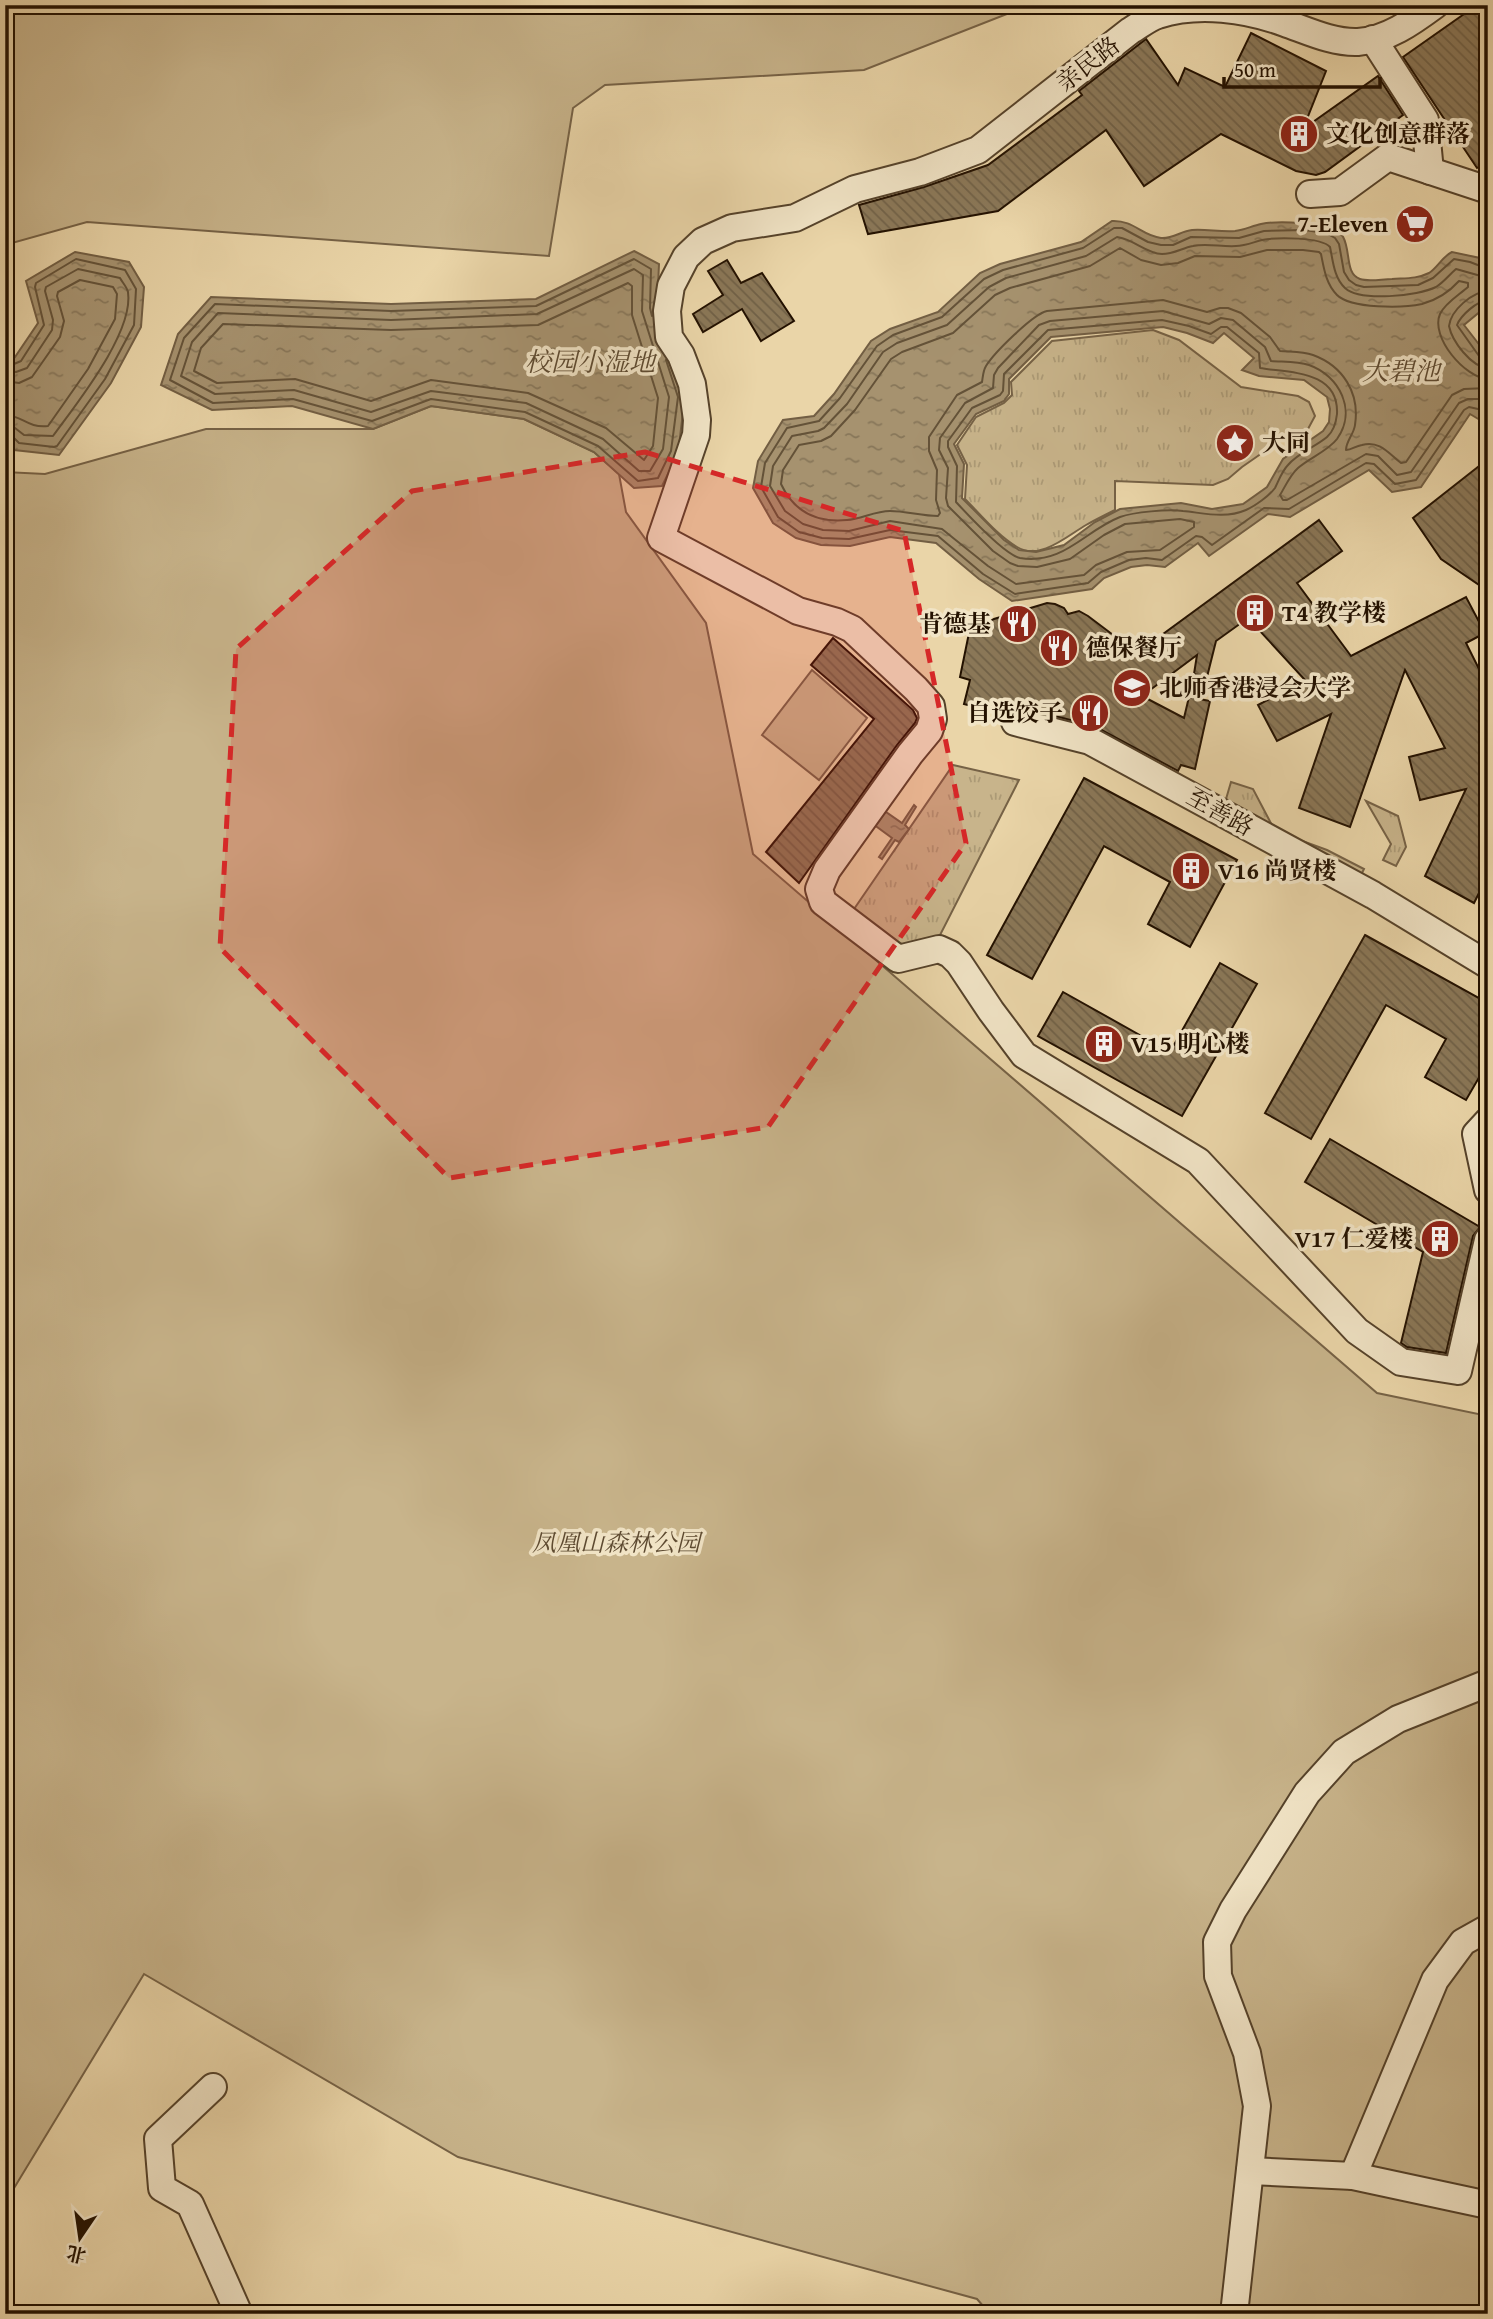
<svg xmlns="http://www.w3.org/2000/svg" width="1493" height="2319" viewBox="0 0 1493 2319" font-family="'Gentium Book Plus','Noto Serif SC',serif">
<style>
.grass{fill:url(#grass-tufts);stroke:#766246;stroke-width:2}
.green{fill:#c8b48b;stroke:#766246;stroke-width:2}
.water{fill:url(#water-ripples);stroke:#725e43;stroke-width:2;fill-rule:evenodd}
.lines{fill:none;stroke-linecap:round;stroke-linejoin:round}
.shore{stroke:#645238;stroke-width:2}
.building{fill:url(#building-back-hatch);stroke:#231100;stroke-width:2}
.minor-casing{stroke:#55422a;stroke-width:30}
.minor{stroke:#f1e4c6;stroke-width:26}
.marked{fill:#d62828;fill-opacity:0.2;stroke:#d62828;stroke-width:5;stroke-dasharray:14 9;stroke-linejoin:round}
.labels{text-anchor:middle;stroke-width:7;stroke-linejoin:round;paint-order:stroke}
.street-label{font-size:24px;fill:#231100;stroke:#f1e4c6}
.poi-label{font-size:24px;font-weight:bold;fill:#231100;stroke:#f1e4c6;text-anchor:start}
.park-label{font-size:24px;font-style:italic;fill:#5d4a31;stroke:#f1e4c6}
.water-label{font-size:26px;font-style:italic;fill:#5e4b32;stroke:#f1e4c6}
</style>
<defs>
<pattern id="grass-tufts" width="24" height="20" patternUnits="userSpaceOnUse" patternTransform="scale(1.75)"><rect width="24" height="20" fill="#c8b48b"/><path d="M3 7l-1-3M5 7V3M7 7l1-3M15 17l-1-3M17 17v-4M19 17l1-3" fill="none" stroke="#ac9a76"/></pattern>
<pattern id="water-ripples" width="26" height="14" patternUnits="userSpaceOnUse" patternTransform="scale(1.75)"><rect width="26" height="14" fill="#a6926f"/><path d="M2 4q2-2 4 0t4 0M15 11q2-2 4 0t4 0" fill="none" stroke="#877659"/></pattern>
<pattern id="building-back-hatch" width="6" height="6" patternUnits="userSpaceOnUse" patternTransform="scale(1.75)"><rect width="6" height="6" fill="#8a7757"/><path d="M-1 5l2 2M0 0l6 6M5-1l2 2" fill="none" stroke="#706046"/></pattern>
</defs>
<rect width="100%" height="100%" fill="#ead5a8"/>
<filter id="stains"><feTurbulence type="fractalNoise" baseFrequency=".00286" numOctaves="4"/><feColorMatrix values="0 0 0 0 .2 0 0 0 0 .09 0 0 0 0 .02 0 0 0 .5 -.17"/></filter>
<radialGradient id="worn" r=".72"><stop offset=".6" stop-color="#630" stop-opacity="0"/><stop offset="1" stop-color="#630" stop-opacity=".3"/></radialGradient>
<g class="grass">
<path d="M1153,330L1179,340L1241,387L1298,396L1309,402L1315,416L1308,429L1288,435L1242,467L1228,479L1213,485L1115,481V510C1105,515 1095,520 1086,525C1067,536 1040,561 1017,547C998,536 981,515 965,499L967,465L957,445L976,417L1004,403L1012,395L1011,382L1052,341Z"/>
<path d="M953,765L1019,780L936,943L906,952L852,912Z"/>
<path d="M1231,782L1253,789L1275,831L1327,850L1364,869L1357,883L1280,839L1226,799Z"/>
<path d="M1366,801L1398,816L1406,847L1396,866L1383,860L1391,844Z"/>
</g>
<g class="green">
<path d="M5,5H1030L864,70L605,85L573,108L549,256L87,222L5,245Z"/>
<path d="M431,406L524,419L594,452L619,474L626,512L706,623L753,854L1377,1393L1488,1416V2314H990L977,2299L458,2157L144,1974L5,2203V472L45,474L206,429H373Z"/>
<path d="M812,670L867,718L819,780L762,735Z"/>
</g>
<g class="water">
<path d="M1112,221C1134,220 1142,236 1161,238C1173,239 1181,231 1192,230C1206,229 1220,232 1235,231C1244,230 1252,226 1261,224C1281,220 1305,223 1325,226C1359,230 1339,272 1360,279C1369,282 1382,279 1392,279C1405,278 1417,279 1429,273C1438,267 1442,257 1452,252L1480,258L1488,266V305L1464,325L1488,356V416L1484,414L1480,420L1470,414L1421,487L1392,492L1369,470L1290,517L1268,514L1209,556L1198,543L1165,567L1147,565L1131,567L1104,578L1092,589L1012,601L979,579L936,543L890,537L850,546L821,545L796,538L773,523L753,488L758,461L783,420L814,416L834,394L871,341L890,329L938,312L980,273L1000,264L1081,242ZM1163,327L1187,333L1213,343L1224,333L1254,358L1242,370L1259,376L1304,380L1327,397L1330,409L1329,422L1323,431L1283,459L1267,487L1243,504L1212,509L1181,503L1120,509L1095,522L1064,545L1036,552L1019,550L1004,540L962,498L964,464L954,444L976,414L1004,401L1009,394V379L1051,337Z"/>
<path d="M634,251L659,264L657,308L685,395L678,454L662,486L634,488L594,452L524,419L431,406L373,429L292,406L212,410L161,385L178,334L211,297L391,304L536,299Z"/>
<path d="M75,252L129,262L144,287L141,327L111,383L59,455L14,450L5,438V353L15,357L38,323L26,281Z"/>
<path d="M914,805L916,807L905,825L909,829L899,842L895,840L882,859L879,857L892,838L873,824L883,810L902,823Z"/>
</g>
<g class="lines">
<g class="shore">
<path d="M634,269L643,275L642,311L669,397L663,449L650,471H639L603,439L526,403L431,391L371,412L294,390L215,394L181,376L192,342L218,313L391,320L537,314Z"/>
<path d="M1488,269L1470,262L1454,259L1433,278L1418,285L1364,287L1356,285L1349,280L1344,272L1339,244L1335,238L1326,233L1304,230L1264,231L1239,238L1191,237L1173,245H1161L1148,242L1122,228H1114L1083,248L1003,270L984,279L942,317L893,335L877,346L840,398L819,421L787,428L765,463L761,487L778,517L799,532L822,538L849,539L890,530L938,536L983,574L1015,594L1088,583L1101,572L1129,560L1146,558L1162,560L1196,536L1202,537L1212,545L1264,508L1289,509L1366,463L1374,464L1395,484L1416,480L1464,410L1469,407L1478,409L1488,408"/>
<path d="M1488,278L1456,269C1449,275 1444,282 1436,287C1418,296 1360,302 1345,288C1334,278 1333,261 1330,247C1321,237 1277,237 1262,240C1254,242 1245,246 1236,246C1222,247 1206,243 1193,246C1182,248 1174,254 1162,254C1145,253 1134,239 1117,237L1086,256L1006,278L989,287L947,325L897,343L883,352L847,404L824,428L818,431L792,436L773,466L770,486L785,511L803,524L823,530L849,531L890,521L942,529L988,566L1016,584L1084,575L1096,565L1127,552L1160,550L1194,527V522L1180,519L1125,524L1104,535L1070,559L1037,567L1018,566L1010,563L993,551L948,506L946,498L948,468L939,450L940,438L965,403L993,388L994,375L998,368L1039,325L1050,321L1163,311L1209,324L1221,318L1233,320L1265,347L1271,361C1283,362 1297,361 1309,365C1340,376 1357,411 1337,439C1328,451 1309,458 1298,468C1290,475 1285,487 1280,495L1283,500H1287L1366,454L1378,456L1397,475L1411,472L1459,403L1468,399H1488"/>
<path d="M628,283L632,286V315L658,398L653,446L644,460L606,428L528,393L431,380L371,401L295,379L217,383L194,371L201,348L223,324L391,330L538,325Z"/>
<path d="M1488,291C1472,292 1451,310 1449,326C1452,341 1471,367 1488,368"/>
<path d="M1488,300C1477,301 1461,315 1457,325L1479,356L1488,359"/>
<path d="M652,316L650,308L651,269L634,259L536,306L391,311L215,304L184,338L170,380L213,403L293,399L372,421L431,399L525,412L598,446L638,481L658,478L671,451L678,397L666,360"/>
<path d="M1162,320L1189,326L1211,334L1221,327H1227L1259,353L1260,368C1289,373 1339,370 1337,414C1336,423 1334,431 1327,437C1315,447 1298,453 1288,465C1282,471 1279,480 1275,488C1269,496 1255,506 1246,510C1225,519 1204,513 1183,511C1168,509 1134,512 1120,517C1084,531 1064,565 1020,558C1005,555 968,515 956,502L957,466L948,447V441L972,408L1000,395L1003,391L1004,374L1048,330Z"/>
<path d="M5,361L14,364L21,361L44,325L35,287L36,283L76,259L125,270L136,289L134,325L105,379L57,446L54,447L19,443L12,436L5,435"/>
<path d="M5,370L16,372L27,368L52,330L53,320L45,291L46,287L78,269L120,278C122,282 127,287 128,292C134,333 76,404 53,436L24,435L15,428L5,426"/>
<path d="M1488,379C1465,378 1430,337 1440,314C1445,303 1459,295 1468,287V283L1459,281C1450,291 1437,300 1422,304C1403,308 1351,309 1337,295C1326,284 1324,269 1321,254L1319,252L1303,250H1267L1240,257L1195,256L1178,263L1161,265L1141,260L1120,248L1090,266L1010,288L995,295L953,333L902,352L891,359L855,410L831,436L821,441L799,445L783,470L781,484C794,512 816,523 847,520C861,519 875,511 890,511C906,511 922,516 938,516L940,513L936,500L937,470L929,451V437L957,395L982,382C983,376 983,371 986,366C994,353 1033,314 1047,311L1163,300L1207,312L1220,308H1228L1241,313L1270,337L1280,351C1290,352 1302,351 1313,355C1343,366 1360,393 1355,425C1354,434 1346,441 1346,450C1352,450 1355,446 1362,445C1380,440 1389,454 1401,463L1406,462L1452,395L1464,389L1488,388"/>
<path d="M5,381L19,383L32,377L60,337L64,321L57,296L58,292L80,280L113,287L117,294L115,319L88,369L48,426C26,428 24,416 5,415"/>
</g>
</g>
<g class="building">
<path d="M1477,5H1482L1488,13V161L1477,168L1403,57Z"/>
<path d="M1251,33L1326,71L1303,129L1378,76L1403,115L1325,172L1316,175L1296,171L1221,134L1144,186L1106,130L998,211L868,234L859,205L924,187L988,165L1082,95L1079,91L1146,39L1178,85L1185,68L1225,87Z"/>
<path d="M727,260L741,283L762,273L794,321L761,341L742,309L703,332L693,314L723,295L708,271Z"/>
<path d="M1488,459V591L1441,559L1413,518Z"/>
<path d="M1319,520L1342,551L1297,583L1351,656L1466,597L1485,633L1466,643L1488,687V875L1474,903L1425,876L1466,789L1420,800L1409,757L1445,748L1405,670L1350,827L1299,808L1331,714L1277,741L1258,705L1305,680L1248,618L1216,641L1207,677L1194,674L1197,655L1142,696L1184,718L1189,697L1210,701L1195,769L1181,765L1178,771L1094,726L1019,707H1010L1002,714L964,704L970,680L960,677L969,633L982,636L989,622L994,619L1047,603L1055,604L1064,608L1068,614L1079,611L1088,616L1137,653Z"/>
<path d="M833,638L913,710L917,718L915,723L897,745L799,883L766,852L874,719L811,665Z"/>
<path d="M1084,778L1237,860L1190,947L1148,924L1170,882L1104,846L1032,979L987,955Z"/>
<path d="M1365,935L1488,1003V1062L1466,1100L1425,1077L1446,1039L1386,1005L1311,1139L1265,1113Z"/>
<path d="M1220,963L1257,984L1182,1116L1038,1036L1063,992L1170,1052Z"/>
<path d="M1330,1139L1480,1227L1473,1236L1446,1353L1407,1347L1401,1343L1423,1252L1305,1182Z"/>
</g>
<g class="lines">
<g class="minor-casing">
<g id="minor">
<path d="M1435,5C1412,22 1387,40 1358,42C1333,43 1308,31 1285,23C1247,9 1198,2 1158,15C1148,18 1139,26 1130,31L978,150L920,172L855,189L795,218L732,228L703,241L686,257L671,286L667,311L669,337L681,355L692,384L697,420L696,435L661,538L798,611L837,622L852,629L916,689L931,706L933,719L929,731L910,754L827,870L819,889L823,902L898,959L939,949L950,954L959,963L991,1011L1024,1055L1198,1161L1357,1331L1401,1362L1458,1371L1488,1240"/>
<path d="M1373,39L1425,120L1430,171"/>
<path d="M1310,194L1340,192L1388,157L1488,190"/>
<path d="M1015,722L1090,741L1373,895L1488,965"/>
<path d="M1488,1121L1476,1134L1488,1190"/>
<path d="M213,2087L158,2139L162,2188L190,2204L239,2314"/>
<path d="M1250,2171L1353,2176L1488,2205"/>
<path d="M1353,2176L1435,1980L1463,1942L1488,1928"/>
<path d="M1234,2314L1257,2106L1247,2053L1218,1976L1217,1942L1233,1910L1307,1793L1344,1752L1398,1719L1488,1683"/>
</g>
</g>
<use href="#minor" class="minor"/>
</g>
<path class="marked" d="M645,452L904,531L966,843L768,1127L449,1178L220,948L236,649L412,491Z"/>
<defs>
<g id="building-disc" transform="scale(2.0125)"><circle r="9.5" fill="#8f2418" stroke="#f1e4c6"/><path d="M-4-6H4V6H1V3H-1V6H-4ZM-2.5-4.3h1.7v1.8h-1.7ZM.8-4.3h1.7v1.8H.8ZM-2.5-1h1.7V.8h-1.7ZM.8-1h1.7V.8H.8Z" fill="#fff"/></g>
<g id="supermarket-disc" transform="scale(2.0125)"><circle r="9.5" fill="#8f2418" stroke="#f1e4c6"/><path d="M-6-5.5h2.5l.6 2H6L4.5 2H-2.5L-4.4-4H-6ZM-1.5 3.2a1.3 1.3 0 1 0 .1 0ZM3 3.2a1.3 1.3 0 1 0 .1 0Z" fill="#fff"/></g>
<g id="sight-disc" transform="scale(2.0125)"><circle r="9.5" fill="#8f2418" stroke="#f1e4c6"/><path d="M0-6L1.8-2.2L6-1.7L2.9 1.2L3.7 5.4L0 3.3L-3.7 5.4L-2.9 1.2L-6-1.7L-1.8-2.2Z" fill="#fff"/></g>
<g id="restaurant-disc" transform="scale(2.0125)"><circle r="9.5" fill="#8f2418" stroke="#f1e4c6"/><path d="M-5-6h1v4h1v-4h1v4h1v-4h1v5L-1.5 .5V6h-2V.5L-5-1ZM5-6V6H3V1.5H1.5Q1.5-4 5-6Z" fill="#fff"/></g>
<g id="university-disc" transform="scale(2.0125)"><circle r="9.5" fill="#8f2418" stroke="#f1e4c6"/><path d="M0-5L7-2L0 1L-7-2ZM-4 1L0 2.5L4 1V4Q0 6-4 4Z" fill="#fff"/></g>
</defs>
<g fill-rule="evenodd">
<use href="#building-disc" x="1299" y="134"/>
<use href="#supermarket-disc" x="1415" y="224"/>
<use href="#sight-disc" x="1235" y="443"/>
<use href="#building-disc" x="1255" y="613"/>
<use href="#restaurant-disc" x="1018" y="624"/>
<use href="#restaurant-disc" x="1059" y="648"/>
<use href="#university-disc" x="1132" y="688"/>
<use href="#restaurant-disc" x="1090" y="713"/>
<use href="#building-disc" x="1191" y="871"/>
<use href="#building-disc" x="1104" y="1044"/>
<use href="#building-disc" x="1440" y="1239"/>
</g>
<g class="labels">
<g class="street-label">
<text transform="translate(1088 64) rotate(-38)" y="8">亲民路</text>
<text transform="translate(1220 812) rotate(29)" y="8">至善路</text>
</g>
<g class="poi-label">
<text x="1326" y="142">文化创意群落</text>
<text x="1388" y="232" text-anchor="end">7-Eleven</text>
<text x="1262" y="451">大同</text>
<text x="1282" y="621">T4 教学楼</text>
<text x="991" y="632" text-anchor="end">肯德基</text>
<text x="1086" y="656">德保餐厅</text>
<text x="1159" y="696">北师香港浸会大学</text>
<text x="1063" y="721" text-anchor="end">自选饺子</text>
<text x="1218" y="879">V16 尚贤楼</text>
<text x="1131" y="1052">V15 明心楼</text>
<text x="1413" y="1247" text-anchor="end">V17 仁爱楼</text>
</g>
<g class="park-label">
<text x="616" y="1551">凤凰山森林公园</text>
</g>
<g class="water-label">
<text x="590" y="371">校园小湿地</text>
<text x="1401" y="380">大碧池</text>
</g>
</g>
<rect width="1493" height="2319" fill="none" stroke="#ead5a8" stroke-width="28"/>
<rect x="7" y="7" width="1479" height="2305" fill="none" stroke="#231100" stroke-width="3.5"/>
<rect x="14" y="14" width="1465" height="2291" fill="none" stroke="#231100" stroke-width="2"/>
<g transform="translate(80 2238) rotate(193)" stroke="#f1e4c6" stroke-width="5" paint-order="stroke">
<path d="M0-5L12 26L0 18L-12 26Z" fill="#231100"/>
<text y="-10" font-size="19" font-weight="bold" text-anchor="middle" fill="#231100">北</text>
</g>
<path d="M1224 77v10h156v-10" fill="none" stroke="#231100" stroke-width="3.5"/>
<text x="1234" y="77" font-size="21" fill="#231100" stroke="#f1e4c6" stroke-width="5" paint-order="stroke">50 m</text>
<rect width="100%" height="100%" filter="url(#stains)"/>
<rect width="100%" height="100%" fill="url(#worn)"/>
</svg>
